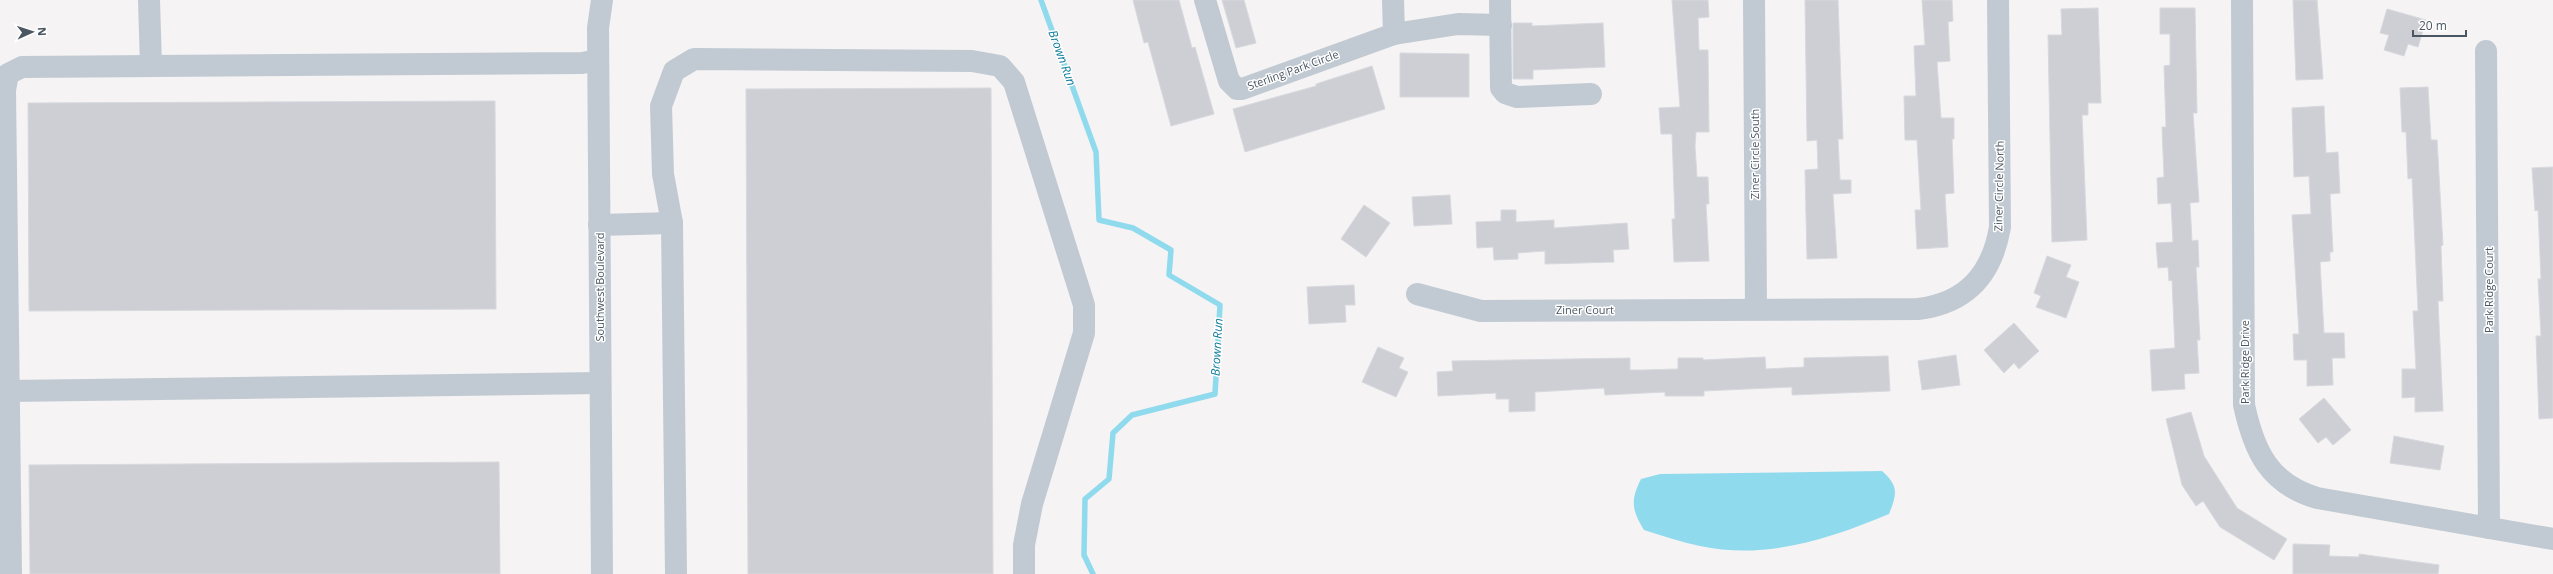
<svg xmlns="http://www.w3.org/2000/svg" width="2553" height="574" viewBox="0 0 2553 574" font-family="'Open Sans',sans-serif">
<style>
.water{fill:#90daee}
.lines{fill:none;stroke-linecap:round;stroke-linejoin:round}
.stream{stroke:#90daee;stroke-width:5.5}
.building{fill:#cdcfd5;stroke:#d7d9de}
.minor{stroke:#c1cad2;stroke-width:22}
.labels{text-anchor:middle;stroke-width:3;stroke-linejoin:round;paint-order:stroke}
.street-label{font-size:11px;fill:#4a5661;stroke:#fff}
.water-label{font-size:12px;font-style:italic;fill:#0c7c9b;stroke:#fff}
</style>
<rect width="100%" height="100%" fill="#f5f3f3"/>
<path class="water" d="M1882,471C1899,486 1897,494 1889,514C1829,539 1766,560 1700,546C1681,542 1663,536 1644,530C1632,510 1630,501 1641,479L1660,474Z"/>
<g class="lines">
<path class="stream" d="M1041,0L1096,152L1099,220L1133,228L1171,250L1169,275L1220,305L1215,394L1132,415L1113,433L1109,479L1085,499L1084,555L1093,574"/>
</g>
<g class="building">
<path d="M1133,0H1179L1192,48L1195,47L1214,114L1171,126L1148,42L1144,43Z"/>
<path d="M1222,0H1244L1256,43L1236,48Z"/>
<path d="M1672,0H1708L1709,17L1698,18L1699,50H1708L1709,132H1696L1695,146L1697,177H1708L1709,204H1706L1709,261L1674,262L1672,219H1675L1672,134H1661L1659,108L1680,107Z"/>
<path d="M1805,0H1838L1843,139H1838L1840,180H1851V193L1833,194L1837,258L1807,259L1805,170L1818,169L1817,140L1807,141Z"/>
<path d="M1922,0H1952L1953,21L1948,22L1950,61L1937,62L1941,118H1954V139H1952L1954,193L1945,194L1948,247L1917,249L1915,210H1921L1917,140H1905L1904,96H1916L1914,46L1925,45Z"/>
<path d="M2293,0H2317L2323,79L2296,80Z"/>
<path d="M2098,8L2101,103H2088V115H2082L2087,240L2052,242L2048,35H2062L2061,9Z"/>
<path d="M2160,8H2195L2197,113H2193L2199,202L2190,203L2192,241L2198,240L2199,267H2196L2200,340H2197L2199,373L2184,374L2185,389L2152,391L2150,350L2175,348L2172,280L2169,281L2168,267L2158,268L2156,243L2173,242L2171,203L2158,204L2157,178L2164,177L2162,127H2166L2164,66L2170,65V34H2160Z"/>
<path d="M2387,9L2426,20L2418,47L2408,44L2404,56L2384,50L2389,35L2380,33Z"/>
<path d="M1513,23H1532V26L1603,23L1605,67L1533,70V79H1513Z"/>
<path d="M1400,53L1469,54V97H1400Z"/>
<path d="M1372,66L1385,109L1245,152L1233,109L1316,86V84Z"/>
<path d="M2428,87L2431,140H2437L2443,245L2441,246L2443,301H2438L2443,411L2415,412V397L2402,398V369H2416L2413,311H2418L2412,178L2408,179L2406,132H2402L2400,88Z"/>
<path d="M991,88L993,574H748L746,89Z"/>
<path d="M495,101L496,309L29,311L28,103Z"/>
<path d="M2324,106L2326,153L2338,152L2340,193L2330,194L2333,252H2330V261L2320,262L2324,333H2344L2345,358H2332L2333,385L2307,386V360H2294L2293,334H2299L2292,215L2311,214L2309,176L2294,177L2292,108Z"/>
<path d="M2553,167V418L2539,419L2536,336H2541L2538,279H2541L2538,210L2535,211L2532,168Z"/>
<path d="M1450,195L1452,224L1414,226L1412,197Z"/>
<path d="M1364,205L1390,223L1366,257L1341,239Z"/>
<path d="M1501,210H1516V222L1554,220V228L1627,223L1629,249L1613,250L1614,262L1545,264V251L1518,253V259L1494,260L1493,247L1477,248L1476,222L1501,221Z"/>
<path d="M2047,256L2071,265L2066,277L2079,282L2066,318L2036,307L2041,296L2034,293Z"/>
<path d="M1354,285L1355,305H1345L1346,322L1309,324L1307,287Z"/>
<path d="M2014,323L2039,351L2019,369L2014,363L2004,373L1984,350Z"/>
<path d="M1378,347L1404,358L1399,368L1408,372L1396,397L1362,382Z"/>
<path d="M1956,355L1960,385L1922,390L1918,361Z"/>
<path d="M1888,356L1890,391L1792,395V387L1704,391V396H1665V392L1605,395L1604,388L1535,392V411L1509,412V399H1496V393L1438,396L1437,372L1453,371L1452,361L1630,358V370H1643L1678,369V358H1703V360L1765,357L1766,369L1804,367V358Z"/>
<path d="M2324,398L2351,430L2333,445L2326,437L2318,443L2299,419Z"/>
<path d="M2191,412L2204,456L2237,508L2287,539L2274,560L2220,527L2203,501L2196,506L2182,485L2166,419Z"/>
<path d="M2394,436L2444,446L2440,470L2390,463Z"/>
<path d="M499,462L500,574H30L29,465Z"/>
<path d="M2293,544L2330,545L2329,556L2359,557V554L2439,565L2438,574H2293Z"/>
</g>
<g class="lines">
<g class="minor">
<path d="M149,0L151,66"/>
<path d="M1205,0L1229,81L1237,89H1242L1394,34L1458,24L1501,25"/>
<path d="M1393,0L1394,34"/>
<path d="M1500,0L1501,88L1505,93L1517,97L1591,94"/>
<path d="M1754,0L1756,309"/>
<path d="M2242,0L2244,405C2254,451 2269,484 2317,498L2553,539"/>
<path d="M2486,51L2489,528"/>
<path d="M599,225L672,223"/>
<path d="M1417,294L1481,311L1918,309C1967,303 1992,274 2000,227L1998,0"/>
<path d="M9,391L600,383"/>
<path d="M11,574L5,90L8,74L22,67L582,63L598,60"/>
<path d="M602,574L598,28L602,0"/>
<path d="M676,574L672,223L663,174L661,106L674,71L694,59L972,61L1000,66L1014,82L1084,305V333L1032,504L1024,545V574"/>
</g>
</g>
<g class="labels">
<g class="street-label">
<text transform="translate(1293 70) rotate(-20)" y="4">Sterling Park Circle</text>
<text transform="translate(1755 154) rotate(-90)" y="4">Ziner Circle South</text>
<text transform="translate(1999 186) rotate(-89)" y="4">Ziner Circle North</text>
<text transform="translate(600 287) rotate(-90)" y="4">Southwest Boulevard</text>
<text transform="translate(2489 290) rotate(-90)" y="4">Park Ridge Court</text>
<text x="1585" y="314">Ziner Court</text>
<text transform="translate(2245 362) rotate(-90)" y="4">Park Ridge Drive</text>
</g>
<g class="water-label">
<text transform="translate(1062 58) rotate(70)" y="4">Brown Run</text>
<text transform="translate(1217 347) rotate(-87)" y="4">Brown Run</text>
</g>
</g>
<g transform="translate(32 32) rotate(87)" stroke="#ffffff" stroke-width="3" paint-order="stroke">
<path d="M0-3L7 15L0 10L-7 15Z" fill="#4a5661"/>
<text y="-6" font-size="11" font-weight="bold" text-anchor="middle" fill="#4a5661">N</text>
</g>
<path d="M2413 30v6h53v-6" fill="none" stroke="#4a5661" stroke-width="2"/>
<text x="2419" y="30" font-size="12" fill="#4a5661" stroke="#ffffff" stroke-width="3" paint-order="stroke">20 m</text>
</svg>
